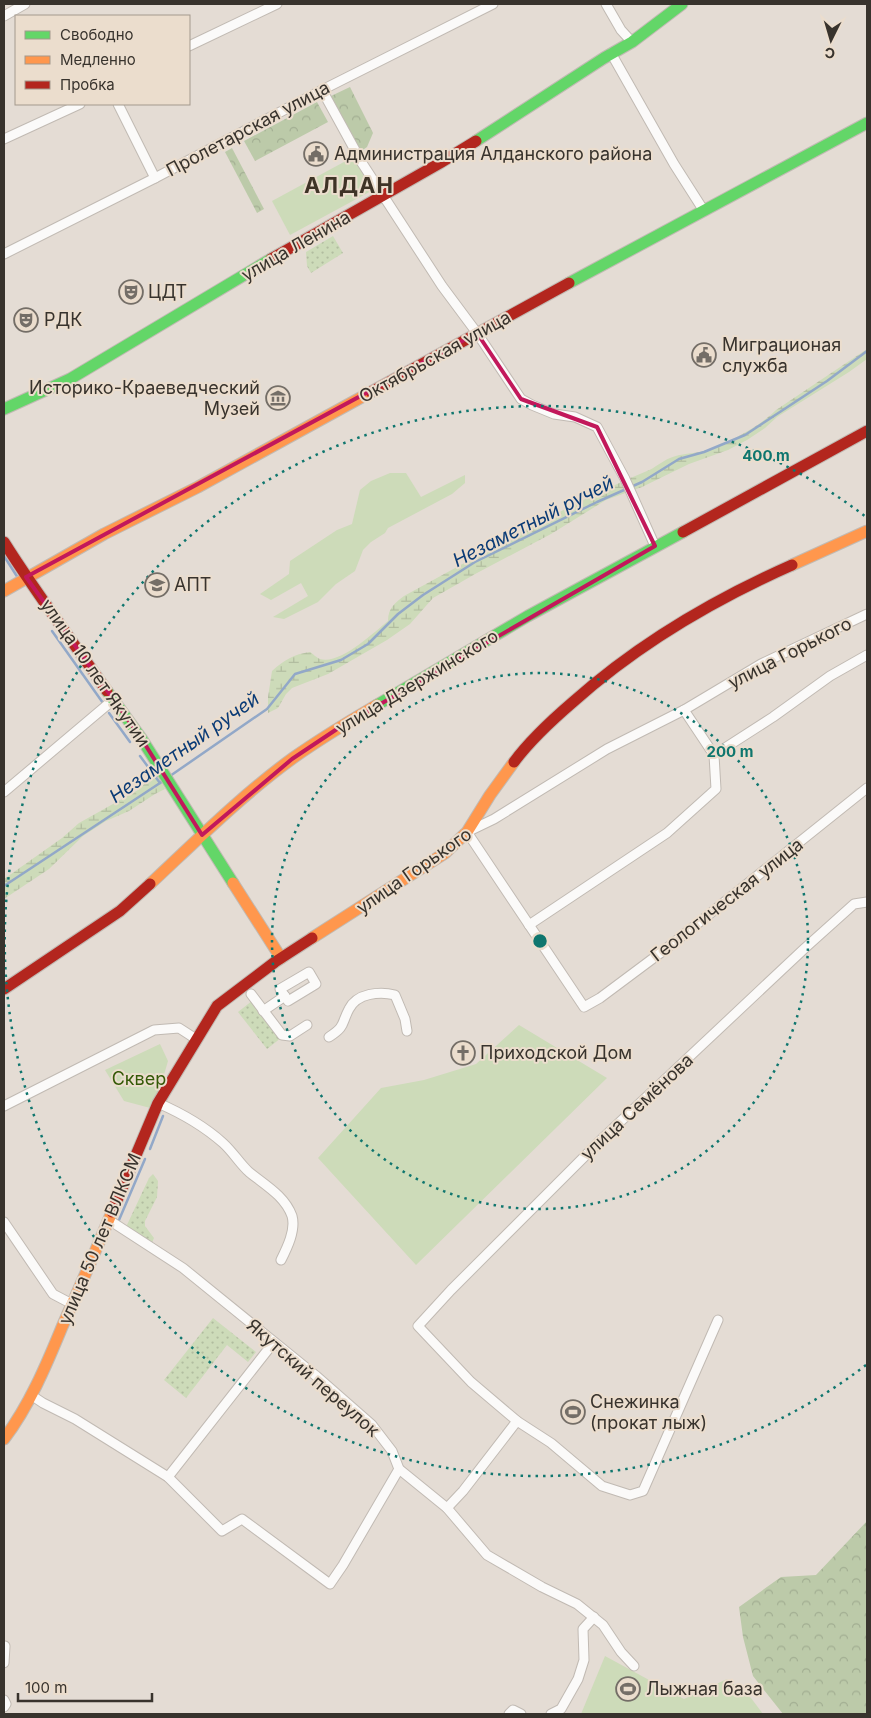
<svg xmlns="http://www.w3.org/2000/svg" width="871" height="1718" viewBox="0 0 871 1718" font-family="Inter,sans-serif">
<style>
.grass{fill:#cddbb9}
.forest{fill:url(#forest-crowns)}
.wetland{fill:url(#wetland-marsh)}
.park{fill:url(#park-dots)}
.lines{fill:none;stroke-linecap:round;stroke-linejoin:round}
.stream{stroke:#92a8c8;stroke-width:2.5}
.street-casing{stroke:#c1bab3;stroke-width:11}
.fast-casing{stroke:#c1bab3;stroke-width:13}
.slow-casing{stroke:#c1bab3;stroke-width:13}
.jam-casing{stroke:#c1bab3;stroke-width:13}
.street{stroke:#fbfaf9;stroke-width:9}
.fast{stroke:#63d668;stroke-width:11}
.slow{stroke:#ff974d;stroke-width:11}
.jam{stroke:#b3261e;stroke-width:11}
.marked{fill:none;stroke:#c2185b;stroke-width:4;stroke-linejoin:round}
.ring{fill:none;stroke:#0f766e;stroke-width:2.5;stroke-dasharray:2.5 5}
.labels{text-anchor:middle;stroke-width:4;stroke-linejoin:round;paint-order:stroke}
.street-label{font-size:18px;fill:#38332d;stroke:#ebddcd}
.poi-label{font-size:18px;fill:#38332d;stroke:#ebddcd;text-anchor:start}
.park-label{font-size:18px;fill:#345a07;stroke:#ebddcd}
.water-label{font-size:19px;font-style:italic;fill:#0a3b76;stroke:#ebddcd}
.district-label{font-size:22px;font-weight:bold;letter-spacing:1px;fill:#3e3326;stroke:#ebddcd}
.centre{fill:#0f766e;stroke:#ebddcd;stroke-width:2.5}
.ring-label{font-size:15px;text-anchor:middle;font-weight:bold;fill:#0f766e;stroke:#ebddcd;stroke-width:4;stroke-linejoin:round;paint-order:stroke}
</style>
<defs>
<pattern id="forest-crowns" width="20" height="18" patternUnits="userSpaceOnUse" patternTransform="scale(1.25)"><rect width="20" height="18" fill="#bccaa9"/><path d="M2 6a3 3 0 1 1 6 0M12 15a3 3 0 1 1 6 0" fill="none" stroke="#a2ae92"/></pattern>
<pattern id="wetland-marsh" width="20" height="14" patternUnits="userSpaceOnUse" patternTransform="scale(1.25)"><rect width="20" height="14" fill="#cddbb9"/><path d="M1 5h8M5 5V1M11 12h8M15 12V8" fill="none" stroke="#b1bc9f"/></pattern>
<pattern id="park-dots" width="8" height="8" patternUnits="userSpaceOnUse" patternTransform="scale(1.25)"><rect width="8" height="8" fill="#cddbb9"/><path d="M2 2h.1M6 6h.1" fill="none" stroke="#b1bc9f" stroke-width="1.8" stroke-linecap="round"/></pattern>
</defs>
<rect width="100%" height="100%" fill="#e4dcd4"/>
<g class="grass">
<path d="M355,156L373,190L290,235L272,201Z"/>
<path d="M390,473H406L421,497L465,475V483L452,494L388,528L385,533L371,542L363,550L355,571L336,584L318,602L284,619L273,617L308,596L301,583L271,600L260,594L289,574L290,561L337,530L352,524L360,490L371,481Z"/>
<path d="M519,1025L607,1078L416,1265L318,1158L381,1088L424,1080L476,1064Z"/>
<path d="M160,1044L168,1061L154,1109L124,1101L105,1070Z"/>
<path d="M605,1656L684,1699L727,1679L751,1698L763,1714H581Z"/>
</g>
<g class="forest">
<path d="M350,87L373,133L367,147L360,152L331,96Z"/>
<path d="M317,102L328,122L255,161L244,141Z"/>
<path d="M232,148L264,209L257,213L225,152Z"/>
<path d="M867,1521V1714H783L753,1676L743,1637L739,1607L781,1577L816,1575Z"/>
</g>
<g class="wetland">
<path d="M867,349V359L849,372L777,417L765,428L747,440L728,450L689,464L642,487L606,500L551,534L477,573L433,598L410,624L387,640L328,674L292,688L286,694L278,708L268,713V697L272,671C284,660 294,654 310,652C313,654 317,658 320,659C340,665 373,633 388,621C388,608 395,603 404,596C484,553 563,506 647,471C655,468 662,461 670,458C681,453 693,454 704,451C727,444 759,427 776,410Z"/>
<path d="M156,773L165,789L155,794L129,811L106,821L83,836L49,869L4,899V879L62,838L79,823L138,790Z"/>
</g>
<g class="park">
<path d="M333,236L343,253L311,273L307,266L306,252Z"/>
<path d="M257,997L286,1034L267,1049L238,1012Z"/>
<path d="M153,1174L158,1181L157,1197L145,1221V1226L154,1238L151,1245L126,1227L149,1178Z"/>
<path d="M213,1318L256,1352L248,1362L227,1345L186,1398L164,1380Z"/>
</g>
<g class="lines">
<g class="stream">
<path d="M4,556L18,578"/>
<path d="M52,631L103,703"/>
<path d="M109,713L130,742"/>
<path d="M140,756L160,783"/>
<path d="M170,776L267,709L295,674L341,660L368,644L398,614L423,595L475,562L597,502L642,482L679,459L704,452L745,435L827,381L867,351"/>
<path d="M4,886L163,781"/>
<path d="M150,1149L163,1116"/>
<path d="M119,1220L145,1159"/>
</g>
<g class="street-casing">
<g id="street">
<path d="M606,4L621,30L632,42"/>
<path d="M4,16L25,4"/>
<path d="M189,46L277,4"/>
<path d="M611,53L674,164L704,211"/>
<path d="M322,90L362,163L442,286L477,333L521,399L532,405L554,414L575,417L597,427L625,479L655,546"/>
<path d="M118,104L155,178"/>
<path d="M4,139L80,104"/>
<path d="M4,254L155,178L322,90L493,4"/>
<path d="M867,614L761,664L684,710L607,749L494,819L467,832L584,1007L600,998L667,948L867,788"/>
<path d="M714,755L773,717L830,676L867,655"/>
<path d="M4,792L113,700"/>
<path d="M529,925L667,833L716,789L714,755L684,710"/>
<path d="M309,972L316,984L288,1001L280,989Z"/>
<path d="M251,994L282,1035L290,1036L307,1025"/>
<path d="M263,1011L285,996"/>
<path d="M329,1037C346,1026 341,1024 349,1009C357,993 380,991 395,995L405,1019L407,1031"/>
<path d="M158,1103C181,1113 204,1126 223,1143C233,1152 240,1164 249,1172C265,1185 285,1196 292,1216C296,1230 287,1248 281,1260"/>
<path d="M4,1106L154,1030L179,1028L196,1039"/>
<path d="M109,1220L183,1268L315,1375L372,1425L392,1451L399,1469L447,1508L487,1555L542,1587L577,1604L603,1625L621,1652L634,1666"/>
<path d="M4,1222L53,1294L72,1304"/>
<path d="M718,1320L643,1491L630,1495L602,1486L551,1443L517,1421L471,1382L418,1326L451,1290L605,1136L805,948L854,904L867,902"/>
<path d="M31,1395L43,1403L75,1419L168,1477L222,1531L242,1519L330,1584L343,1565L399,1469"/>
<path d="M168,1477L274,1342"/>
<path d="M447,1508L463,1491L517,1421"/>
<path d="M4,1663L5,1646"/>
<path d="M4,1700L6,1704L4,1707"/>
<path d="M509,1714L513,1710L521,1714"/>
<path d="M551,1714L561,1709L578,1679L584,1660L583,1629L594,1617"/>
</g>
</g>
<g class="fast-casing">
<g id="fast">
<path d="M476,141L604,58L632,42L682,4"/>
<path d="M569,283L867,123"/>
<path d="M4,409L70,379L271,259"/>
<path d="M107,691L141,738L233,883"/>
<path d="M377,705L528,616L683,532"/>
</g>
</g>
<g class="slow-casing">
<g id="slow">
<path d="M792,565L867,531"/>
<path d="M4,591L104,534L198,487L371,392"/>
<path d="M233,883L281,958"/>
<path d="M150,884C196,841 242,795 293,758C320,739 348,722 377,705"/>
<path d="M312,938L445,853L467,832L490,795L514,762"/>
<path d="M4,1439C29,1406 46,1366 62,1327C79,1289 96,1250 112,1212"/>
</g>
</g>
<g class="jam-casing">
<g id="jam">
<path d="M271,259L440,163L476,141"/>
<path d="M371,392L569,283"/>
<path d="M683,532L867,431"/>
<path d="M4,542C36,593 73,642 107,691"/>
<path d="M514,762C531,739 552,720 573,702C638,644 713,600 792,565"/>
<path d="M4,989L120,911L150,884"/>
<path d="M112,1212L158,1103L217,1006L275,962L312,938"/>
</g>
</g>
<use href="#street" class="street"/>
<use href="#fast" class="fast"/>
<use href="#slow" class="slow"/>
<use href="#jam" class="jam"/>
</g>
<path class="marked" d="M477,333L521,399L597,427L655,546L337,729L292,759L202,835L141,738L26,577Z"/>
<g class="ring">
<circle cx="540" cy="941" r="268"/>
<path d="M866 1365A535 535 0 1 1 866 517"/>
</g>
<defs>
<g id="civic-ring" transform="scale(1.25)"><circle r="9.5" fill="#ebddcd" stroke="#746e67" stroke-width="1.5"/><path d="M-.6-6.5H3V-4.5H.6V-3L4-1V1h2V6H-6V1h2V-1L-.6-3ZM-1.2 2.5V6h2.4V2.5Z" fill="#746e67"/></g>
<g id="theatre-ring" transform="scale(1.25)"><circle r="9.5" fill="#ebddcd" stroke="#746e67" stroke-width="1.5"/><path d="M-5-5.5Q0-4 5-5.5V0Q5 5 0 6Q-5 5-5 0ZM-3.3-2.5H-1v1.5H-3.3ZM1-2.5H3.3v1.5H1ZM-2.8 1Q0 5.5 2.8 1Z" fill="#746e67"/></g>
<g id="museum-ring" transform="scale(1.25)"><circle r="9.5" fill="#ebddcd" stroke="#746e67" stroke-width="1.5"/><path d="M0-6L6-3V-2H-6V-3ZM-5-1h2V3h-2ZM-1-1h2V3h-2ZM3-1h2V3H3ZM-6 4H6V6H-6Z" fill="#746e67"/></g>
<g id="university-ring" transform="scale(1.25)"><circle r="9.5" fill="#ebddcd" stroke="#746e67" stroke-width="1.5"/><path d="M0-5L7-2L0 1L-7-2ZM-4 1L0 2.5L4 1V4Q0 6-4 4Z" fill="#746e67"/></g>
<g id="church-ring" transform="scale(1.25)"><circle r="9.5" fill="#ebddcd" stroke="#746e67" stroke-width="1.5"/><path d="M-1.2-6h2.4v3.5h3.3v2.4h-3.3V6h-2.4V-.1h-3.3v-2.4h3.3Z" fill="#746e67"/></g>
<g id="stadium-ring" transform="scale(1.25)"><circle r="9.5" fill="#ebddcd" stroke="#746e67" stroke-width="1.5"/><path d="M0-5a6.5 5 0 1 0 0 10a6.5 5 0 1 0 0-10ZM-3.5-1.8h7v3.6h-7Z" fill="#746e67"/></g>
</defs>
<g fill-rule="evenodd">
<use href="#civic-ring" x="316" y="154"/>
<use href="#theatre-ring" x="131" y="292"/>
<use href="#theatre-ring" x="26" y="320"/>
<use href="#civic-ring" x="704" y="355"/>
<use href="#museum-ring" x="278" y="398"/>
<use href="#university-ring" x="157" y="585"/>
<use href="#church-ring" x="463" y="1053"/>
<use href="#stadium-ring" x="573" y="1412"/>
<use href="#stadium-ring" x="628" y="1689"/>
</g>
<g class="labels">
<g class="street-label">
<text transform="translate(248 129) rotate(-28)" y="6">Пролетарская улица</text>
<text transform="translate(296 246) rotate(-30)" y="6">улица Ленина</text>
<text transform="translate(435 357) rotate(-29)" y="6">Октябрьская улица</text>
<text transform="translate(790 653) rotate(-27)" y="6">улица Горького</text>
<text transform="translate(95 673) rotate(55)" y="6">улица 10 лет Якутии</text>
<text transform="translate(417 682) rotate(-31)" y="6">улица Дзержинского</text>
<text transform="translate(414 871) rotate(-35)" y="6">улица Горького</text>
<text transform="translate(727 900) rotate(-38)" y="6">Геологическая улица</text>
<text transform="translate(637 1107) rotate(-43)" y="6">улица Семёнова</text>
<text transform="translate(100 1239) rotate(-67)" y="6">улица 50 лет ВЛКСМ</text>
<text transform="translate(313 1378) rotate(41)" y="6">Якутский переулок</text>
</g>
<g class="poi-label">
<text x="334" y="160">Администрация Алданского района</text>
<text x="148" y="298">ЦДТ</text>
<text x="44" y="326">РДК</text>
<text x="722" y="351">Миграционая<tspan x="722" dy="21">служба</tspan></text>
<text x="260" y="394" text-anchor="end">Историко-Краеведческий<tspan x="260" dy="21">Музей</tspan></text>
<text x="174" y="591">АПТ</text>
<text x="480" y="1059">Приходской Дом</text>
<text x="590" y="1408">Снежинка<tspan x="590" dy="21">(прокат лыж)</tspan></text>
<text x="646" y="1695">Лыжная база</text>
</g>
<g class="park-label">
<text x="139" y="1085">Сквер</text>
</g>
<g class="water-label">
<text transform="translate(533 521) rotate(-27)" y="7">Незаметный ручей</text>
<text transform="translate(184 747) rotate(-35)" y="7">Незаметный ручей</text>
</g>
<g class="district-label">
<text x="349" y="193">АЛДАН</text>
</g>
</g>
<circle cx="540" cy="941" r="8" class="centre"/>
<g class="ring-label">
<text x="766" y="461">400 m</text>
<text x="730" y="757">200 m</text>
</g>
<rect width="871" height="1718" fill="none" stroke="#38332d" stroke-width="10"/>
<rect x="15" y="15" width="175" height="90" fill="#ebddcd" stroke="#a3998d"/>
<rect x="25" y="31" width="25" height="8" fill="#63d668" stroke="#a3998d"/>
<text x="60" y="40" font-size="15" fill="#38332d">Свободно</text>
<rect x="25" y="56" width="25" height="8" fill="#ff974d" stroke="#a3998d"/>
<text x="60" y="65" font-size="15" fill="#38332d">Медленно</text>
<rect x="25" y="81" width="25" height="8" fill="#b3261e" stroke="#a3998d"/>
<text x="60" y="90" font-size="15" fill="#38332d">Пробка</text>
<g transform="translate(831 40) rotate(185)" stroke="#ebddcd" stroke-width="4" paint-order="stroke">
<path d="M0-4L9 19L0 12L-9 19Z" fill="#38332d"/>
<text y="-8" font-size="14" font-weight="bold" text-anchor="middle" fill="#38332d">С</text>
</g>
<path d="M18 1693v8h134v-8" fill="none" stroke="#38332d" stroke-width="2.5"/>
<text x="25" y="1693" font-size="15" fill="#38332d" stroke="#ebddcd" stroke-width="4" paint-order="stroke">100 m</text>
</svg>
